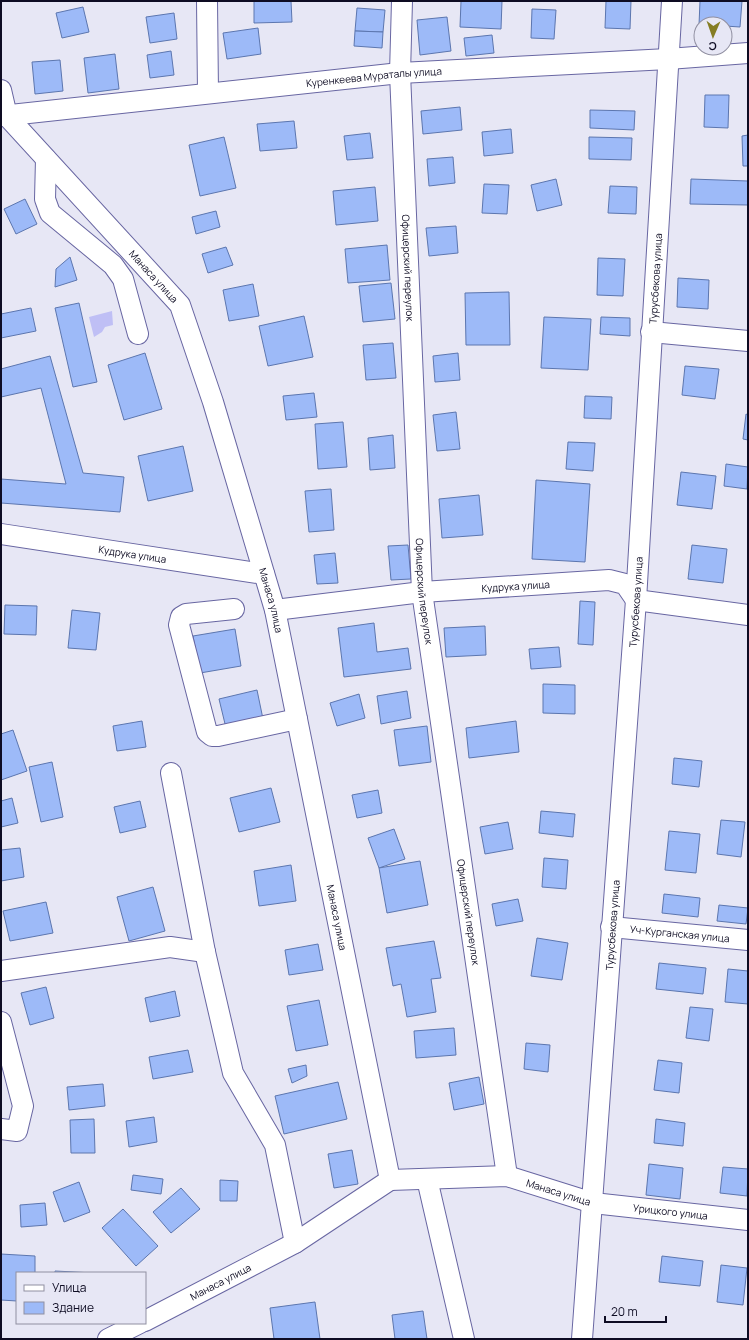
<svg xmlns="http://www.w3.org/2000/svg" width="749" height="1340" viewBox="0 0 749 1340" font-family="Manrope,sans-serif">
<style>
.water{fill:#bfbff5}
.building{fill:#9dbaf8;stroke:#5c76af}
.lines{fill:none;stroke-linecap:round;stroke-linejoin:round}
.minor-casing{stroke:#6866a2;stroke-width:22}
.minor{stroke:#fff;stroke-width:20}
.labels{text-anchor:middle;stroke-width:4;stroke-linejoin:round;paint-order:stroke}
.street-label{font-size:10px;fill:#0e0c23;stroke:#e7e7f5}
</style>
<rect width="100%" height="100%" fill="#e7e7f5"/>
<path class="water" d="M112,311L113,325L105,327L102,332L94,337L89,317Z"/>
<g class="building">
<path d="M254,1H291L292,22L254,23Z"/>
<path d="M461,1H502L501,29L460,27Z"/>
<path d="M606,1H631L630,29L605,28Z"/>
<path d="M700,1H742L740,27L725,26V24L699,25Z"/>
<path d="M83,7L89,32L62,38L56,13Z"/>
<path d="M357,8L385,10L383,32L355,31Z"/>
<path d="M532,9L556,10L554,39L531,38Z"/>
<path d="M174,13L177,39L150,43L146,17Z"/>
<path d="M447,17L451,51L420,55L417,20Z"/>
<path d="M258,28L261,54L227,59L223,33Z"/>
<path d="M355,31L383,32L382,48L354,46Z"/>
<path d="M492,35L494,53L466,56L464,38Z"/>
<path d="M171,51L174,75L150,78L147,55Z"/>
<path d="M115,54L119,89L88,93L84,58Z"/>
<path d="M60,60L63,91L35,94L32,62Z"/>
<path d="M705,95H729L728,128L704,127Z"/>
<path d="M460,107L462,130L423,134L421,111Z"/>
<path d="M590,110L635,111L634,130L590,128Z"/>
<path d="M294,121L297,148L260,151L257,124Z"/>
<path d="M511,129L513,153L484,156L482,132Z"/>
<path d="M370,133L373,158L347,160L344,136Z"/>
<path d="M748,135V166H743L742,136Z"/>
<path d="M224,137L236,188L200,196L189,145Z"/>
<path d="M589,137L632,138L631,160L589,159Z"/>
<path d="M453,157L455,183L429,186L427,159Z"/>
<path d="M556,179L562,205L537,211L531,185Z"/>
<path d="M691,179L748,181V205L690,204Z"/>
<path d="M484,184L509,185L507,214L482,213Z"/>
<path d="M610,186L637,187L636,214L608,213Z"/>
<path d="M375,187L378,221L336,225L333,191Z"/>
<path d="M25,199L37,224L16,234L4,209Z"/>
<path d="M216,211L220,227L196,234L192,217Z"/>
<path d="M456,226L458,253L429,256L426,228Z"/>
<path d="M387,245L390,280L348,283L345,249Z"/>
<path d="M226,247L233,265L208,273L202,254Z"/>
<path d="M70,257L77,280L55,287L56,269Z"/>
<path d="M598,258L625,259L623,296L597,295Z"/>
<path d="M678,278L709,280L708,309L677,307Z"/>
<path d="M391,283L395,319L363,322L359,286Z"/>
<path d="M253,284L259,316L229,321L223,290Z"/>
<path d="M509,292L510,345H466L465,293Z"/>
<path d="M79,303L97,382L73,387L55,308Z"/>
<path d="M31,308L36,331L1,338V314Z"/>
<path d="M304,316L313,357L268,366L259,326Z"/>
<path d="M544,317L591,319L588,370L541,368Z"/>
<path d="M601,317L630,318V336L600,334Z"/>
<path d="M393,343L396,378L366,380L363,345Z"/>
<path d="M145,353L162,409L124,420L108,365Z"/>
<path d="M458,353L460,380L435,382L433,356Z"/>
<path d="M50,356L83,473L124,477L120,512L1,503V479L66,484L41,388L1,397V369Z"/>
<path d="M685,366L719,369L715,399L682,395Z"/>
<path d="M314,393L317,417L286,420L283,396Z"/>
<path d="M585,396L612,397L611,419L584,418Z"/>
<path d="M456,412L460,449L437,451L433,415Z"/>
<path d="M746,414L748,415V440L743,439Z"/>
<path d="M343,422L347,467L318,469L315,424Z"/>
<path d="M393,435L395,468L370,470L368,438Z"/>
<path d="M568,442L595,443L593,471L566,469Z"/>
<path d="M183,446L193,491L148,501L138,456Z"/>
<path d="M726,464L748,467L747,489L724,486Z"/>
<path d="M681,472L716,476L712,509L677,505Z"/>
<path d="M536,480L590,484L585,562L532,559Z"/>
<path d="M331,489L334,530L309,532L305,491Z"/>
<path d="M479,495L483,535L442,538L439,499Z"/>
<path d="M408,545L411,579L391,580L388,546Z"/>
<path d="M692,545L727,549L723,583L688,579Z"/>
<path d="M335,553L338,583L317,584L314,555Z"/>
<path d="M580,601L595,602L593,645L578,644Z"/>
<path d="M5,605L37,606L36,635L4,634Z"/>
<path d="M72,610L100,613L96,650L68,648Z"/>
<path d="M374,623L377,652L408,648L411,669L344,677L338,628Z"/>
<path d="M485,626L486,655L446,657L444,628Z"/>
<path d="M235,629L241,666L200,673L193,636Z"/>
<path d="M559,647L561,667L531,669L529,649Z"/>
<path d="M543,684L575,685V714L543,713Z"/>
<path d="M257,690L263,719L226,728L219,699Z"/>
<path d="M407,691L411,718L381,724L377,696Z"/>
<path d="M359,694L365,718L337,726L330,703Z"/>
<path d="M142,721L146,747L117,751L113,726Z"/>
<path d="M516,721L519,752L469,758L466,728Z"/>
<path d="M427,726L431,762L399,766L394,730Z"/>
<path d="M13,730L27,771L1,780V734Z"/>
<path d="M674,758L702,761L699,787L672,784Z"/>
<path d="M52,762L63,817L41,822L29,767Z"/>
<path d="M271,788L280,822L239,832L230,798Z"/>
<path d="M378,790L382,813L357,818L352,795Z"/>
<path d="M12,798L18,823L1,827V801Z"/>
<path d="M140,801L146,827L120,833L114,807Z"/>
<path d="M541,811L575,814L573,837L539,833Z"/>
<path d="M721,820L745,822L741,857L717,854Z"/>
<path d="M508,822L513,849L485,854L480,827Z"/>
<path d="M394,829L405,859L379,868L368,838Z"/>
<path d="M669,831L700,834L696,873L665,870Z"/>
<path d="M20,848L24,877L1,881V850Z"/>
<path d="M544,858L568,860L566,889L542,887Z"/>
<path d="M420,861L428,905L387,913L379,868Z"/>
<path d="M291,865L296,901L259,906L254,871Z"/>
<path d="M153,887L165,931L129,941L117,897Z"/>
<path d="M664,894L700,898L698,917L662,913Z"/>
<path d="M518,899L523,921L496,926L492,904Z"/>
<path d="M46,902L53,933L10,941L3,911Z"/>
<path d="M719,905L748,908L746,924L717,921Z"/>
<path d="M537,938L568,943L562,980L531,976Z"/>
<path d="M434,941L441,978L431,979L436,1012L407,1017L401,984L393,986L386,948Z"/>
<path d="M318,944L323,970L289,975L285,950Z"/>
<path d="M659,963L706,968L703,994L656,989Z"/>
<path d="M728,969L748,971V1004L725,1002Z"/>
<path d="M46,987L54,1018L30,1025L21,993Z"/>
<path d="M175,991L180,1016L150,1022L145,998Z"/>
<path d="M319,1000L328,1045L296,1051L287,1006Z"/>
<path d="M690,1007L713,1009L709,1041L686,1038Z"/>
<path d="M454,1028L456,1055L416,1058L414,1031Z"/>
<path d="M526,1043L550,1045L548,1072L524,1069Z"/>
<path d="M188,1050L193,1072L153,1079L149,1057Z"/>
<path d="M658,1060L682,1063L679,1093L654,1090Z"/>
<path d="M306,1065L307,1076L292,1083L288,1069Z"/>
<path d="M479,1077L484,1104L454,1110L449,1083Z"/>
<path d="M338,1082L347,1119L284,1134L275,1096Z"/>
<path d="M103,1084L105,1106L69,1110L67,1087Z"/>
<path d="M154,1117L157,1142L129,1147L126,1121Z"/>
<path d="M94,1119L95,1153H71L70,1120Z"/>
<path d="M656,1119L685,1123L683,1146L654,1143Z"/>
<path d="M352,1150L358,1184L334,1188L328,1154Z"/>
<path d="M649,1164L683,1168L680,1199L646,1195Z"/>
<path d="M723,1167L748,1169L747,1196L720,1193Z"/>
<path d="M133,1175L163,1179L161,1194L131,1190Z"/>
<path d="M220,1180L238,1181L237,1201H220Z"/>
<path d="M79,1182L90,1212L64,1222L53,1192Z"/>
<path d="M181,1188L200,1209L171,1233L153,1212Z"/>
<path d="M45,1203L47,1225L21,1227L20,1205Z"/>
<path d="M123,1209L158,1246L136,1266L102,1228Z"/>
<path d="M1,1254L35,1256V1273H17V1301L1,1300Z"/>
<path d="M662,1256L703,1261L700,1286L659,1282Z"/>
<path d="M721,1265L747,1268L743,1305L717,1302Z"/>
<path d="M55,1271L94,1273H55Z"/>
<path d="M315,1302L320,1339H274L270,1308Z"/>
<path d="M423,1311L427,1339H395L392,1315Z"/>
</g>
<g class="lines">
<g class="minor-casing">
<g id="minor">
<path d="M207,1L208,93"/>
<path id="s1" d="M402,1L400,73L422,592L507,1176"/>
<path id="s2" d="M1,90L7,116L180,305L213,402L275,610L390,1180L507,1176L593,1203L748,1220"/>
<path id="s3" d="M1,116L400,73L668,59L748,53"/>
<path d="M46,159L45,199L50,213L113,265L123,279L138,334"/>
<path d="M651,332L748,341"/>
<path id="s4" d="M1,534L264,574"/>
<path d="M234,609L186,614L181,617L179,625L207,732L212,736H218L297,719"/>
<path id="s5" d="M275,610L422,592L609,580L625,584L636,600L748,615"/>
<path d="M171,773L205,952L233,1073L275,1145L295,1243"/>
<path id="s6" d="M611,927L748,940"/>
<path d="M1,971L170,947L205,952"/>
<path d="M1,1022L23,1106L17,1131L1,1129"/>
<path d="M427,1179L464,1339"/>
<path id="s7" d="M145,1321L295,1243L390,1180"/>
<path d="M108,1339L140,1323"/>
<path id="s8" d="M582,1339L636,600L672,1"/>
</g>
</g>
<use href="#minor" class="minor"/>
</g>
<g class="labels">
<g class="street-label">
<text dy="4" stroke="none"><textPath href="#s3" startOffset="375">Куренкеева Мураталы улица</textPath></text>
<text dy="4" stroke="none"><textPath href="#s1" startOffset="267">Офицерский переулок</textPath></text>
<text dy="4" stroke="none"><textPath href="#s2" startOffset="244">Манаса улица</textPath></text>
<text dy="4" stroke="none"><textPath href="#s8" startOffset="1063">Турусбекова улица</textPath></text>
<text dy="4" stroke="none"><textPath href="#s4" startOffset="133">Кудрука улица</textPath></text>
<text dy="4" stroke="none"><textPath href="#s5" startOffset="242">Кудрука улица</textPath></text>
<text dy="4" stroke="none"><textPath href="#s1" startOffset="591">Офицерский переулок</textPath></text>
<text dy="4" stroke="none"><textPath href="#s2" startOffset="592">Манаса улица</textPath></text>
<text dy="4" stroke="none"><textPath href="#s8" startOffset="739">Турусбекова улица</textPath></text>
<text dy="4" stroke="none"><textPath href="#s1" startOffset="915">Офицерский переулок</textPath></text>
<text dy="4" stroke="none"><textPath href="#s2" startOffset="916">Манаса улица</textPath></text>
<text dy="4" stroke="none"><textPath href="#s8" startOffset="415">Турусбекова улица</textPath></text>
<text dy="4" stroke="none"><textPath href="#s6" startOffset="69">Уч-Курганская улица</textPath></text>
<text dy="4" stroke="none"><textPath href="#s2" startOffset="1355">Манаса улица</textPath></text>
<text dy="4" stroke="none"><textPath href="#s2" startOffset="1469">Урицкого улица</textPath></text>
<text dy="4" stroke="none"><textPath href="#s7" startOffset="85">Манаса улица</textPath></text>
</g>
</g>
<rect width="749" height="1340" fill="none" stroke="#0e0c23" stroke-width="4"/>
<rect x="16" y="1272" width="130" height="52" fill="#e7e7f5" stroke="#908fa1"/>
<rect x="24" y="1285" width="20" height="6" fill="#ffffff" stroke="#908fa1"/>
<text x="52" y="1292" font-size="12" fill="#0e0c23">Улица</text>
<rect x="24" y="1302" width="20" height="12" fill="#9dbaf8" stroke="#908fa1"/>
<text x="52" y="1312" font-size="12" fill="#0e0c23">Здание</text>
<g transform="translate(713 36) rotate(182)"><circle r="19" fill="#e7e7f5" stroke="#908fa1"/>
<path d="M0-3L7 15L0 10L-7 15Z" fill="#857d24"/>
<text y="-6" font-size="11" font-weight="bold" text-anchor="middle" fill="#0e0c23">С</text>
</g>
<path d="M605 1316v6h61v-6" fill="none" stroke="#0e0c23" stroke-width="2"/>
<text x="611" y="1316" font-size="12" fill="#0e0c23" stroke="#e7e7f5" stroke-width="3" paint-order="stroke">20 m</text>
</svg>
